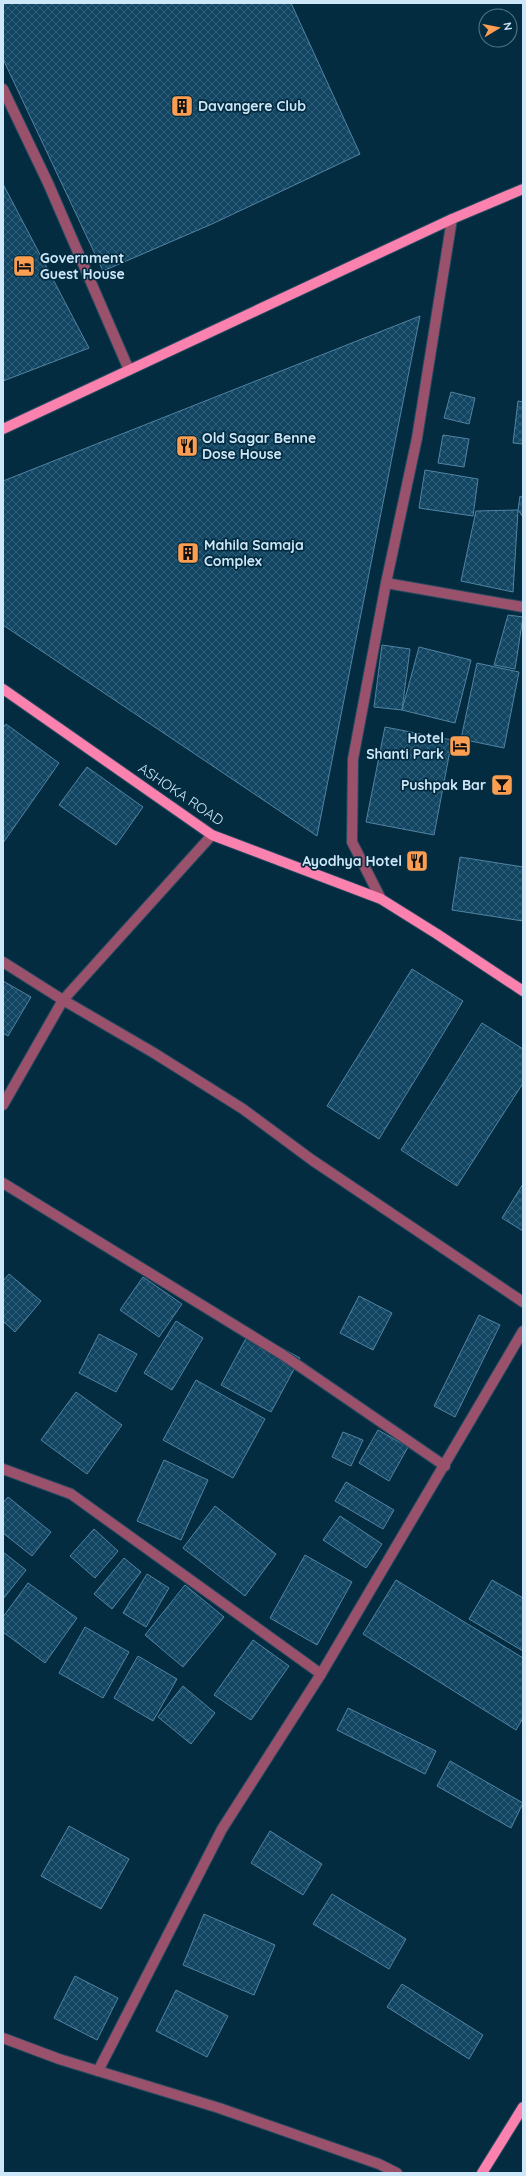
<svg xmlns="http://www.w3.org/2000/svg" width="526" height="2176" viewBox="0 0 526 2176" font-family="Quicksand,sans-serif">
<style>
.building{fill:url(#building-cross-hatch);stroke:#5283a3}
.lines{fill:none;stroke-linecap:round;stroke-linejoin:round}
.street-casing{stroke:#244a5e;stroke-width:12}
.primary-casing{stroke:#244a5e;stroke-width:12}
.street{stroke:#9a516b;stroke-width:10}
.primary{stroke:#fb81ae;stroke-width:10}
.labels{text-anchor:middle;stroke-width:3.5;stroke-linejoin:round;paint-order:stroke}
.poi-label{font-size:14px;font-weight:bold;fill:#cde7f8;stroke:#042c41;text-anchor:start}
.street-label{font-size:14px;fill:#cde7f8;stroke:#042c41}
</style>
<defs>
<pattern id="building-cross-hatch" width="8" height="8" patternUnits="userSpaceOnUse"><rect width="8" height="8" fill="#114562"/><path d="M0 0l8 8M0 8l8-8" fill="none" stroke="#326079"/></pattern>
</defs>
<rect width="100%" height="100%" fill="#042c41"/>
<g class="building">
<path d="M3,3H291L360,154L212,224L103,271L3,59Z"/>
<path d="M3,184L89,348L3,381Z"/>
<path d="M420,316L317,836L3,625V481Z"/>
<path d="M451,392L475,398L469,424L444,418Z"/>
<path d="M518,401L523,402V444L513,443Z"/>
<path d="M443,435L469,439L464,467L438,463Z"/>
<path d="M425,470L478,479L473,516L419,508Z"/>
<path d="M520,496L523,498V517L518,510Z"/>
<path d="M518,510L513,592L461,581L476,511Z"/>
<path d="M508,615L523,617L515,669L494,665Z"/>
<path d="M382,645L410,649L402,710L374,707Z"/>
<path d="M419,647L471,660L455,723L402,710Z"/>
<path d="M477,663L519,672L504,748L461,739Z"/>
<path d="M6,724L59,763L3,843V728Z"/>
<path d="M385,727L452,740L434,835L366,822Z"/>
<path d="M87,767L143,807L116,845L59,805Z"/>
<path d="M460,857L523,867V921L452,910Z"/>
<path d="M412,969L463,1001L379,1139L327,1106Z"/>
<path d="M3,981L31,997L8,1036L3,1033Z"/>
<path d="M482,1023L523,1049V1083L457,1186L401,1150Z"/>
<path d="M523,1184V1231L502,1218Z"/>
<path d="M9,1274L41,1301L15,1332L3,1321V1281Z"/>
<path d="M143,1277L182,1304L159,1337L120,1310Z"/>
<path d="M359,1296L392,1313L373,1350L340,1333Z"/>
<path d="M479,1315L500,1325L455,1417L434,1406Z"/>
<path d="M176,1321L203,1338L172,1390L144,1373Z"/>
<path d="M250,1331L300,1358L271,1412L221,1385Z"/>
<path d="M99,1334L137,1354L116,1392L79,1373Z"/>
<path d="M196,1380L265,1419L233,1478L163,1440Z"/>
<path d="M76,1392L122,1425L87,1474L41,1440Z"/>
<path d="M378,1430L408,1447L389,1481L359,1463Z"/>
<path d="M343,1432L363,1440L351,1466L332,1457Z"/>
<path d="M164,1460L208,1480L181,1540L137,1521Z"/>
<path d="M346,1482L394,1510L383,1529L335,1501Z"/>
<path d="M8,1497L51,1532L32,1556L3,1533V1503Z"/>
<path d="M215,1506L276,1554L245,1596L183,1548Z"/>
<path d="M340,1516L382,1544L366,1568L323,1540Z"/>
<path d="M94,1529L118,1551L95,1578L70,1556Z"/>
<path d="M3,1552L26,1570L3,1599Z"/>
<path d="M305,1555L352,1582L317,1645L270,1618Z"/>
<path d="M124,1558L141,1572L112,1609L94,1594Z"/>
<path d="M147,1574L169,1588L146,1627L123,1613Z"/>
<path d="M396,1580L523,1658V1718L516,1730L363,1634Z"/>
<path d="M492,1580L523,1598V1651L469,1619Z"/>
<path d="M28,1583L77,1618L45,1663L3,1632V1617Z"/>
<path d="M185,1585L224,1617L183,1667L145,1635Z"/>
<path d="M85,1627L129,1652L103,1698L59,1673Z"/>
<path d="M253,1640L289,1666L251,1720L214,1695Z"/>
<path d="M138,1656L177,1679L153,1721L114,1698Z"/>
<path d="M183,1686L215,1713L191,1744L158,1717Z"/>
<path d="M348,1708L436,1751L425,1774L337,1730Z"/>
<path d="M450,1761L523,1803L511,1828L437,1786Z"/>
<path d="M69,1826L129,1859L101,1909L41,1876Z"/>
<path d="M270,1831L322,1864L303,1895L251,1863Z"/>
<path d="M332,1894L406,1939L389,1969L313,1924Z"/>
<path d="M204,1914L275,1945L254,1995L183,1965Z"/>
<path d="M75,1976L118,1998L97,2040L54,2018Z"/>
<path d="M402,1984L483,2035L469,2059L387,2007Z"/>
<path d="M176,1990L228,2016L207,2057L156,2031Z"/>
</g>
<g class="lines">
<g class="street-casing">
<g id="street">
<path d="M3,89L48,183L129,370"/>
<path d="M386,583L523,607"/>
<path d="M212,835L63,1000L154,1053L243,1109L312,1160L523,1302"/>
<path d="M381,899L352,842L353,759L386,583L417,438L452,219"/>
<path d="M3,962L63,1000L3,1105"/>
<path d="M3,1183L283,1355L445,1466"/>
<path d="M3,1469L71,1494L321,1674"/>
<path d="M3,2038L59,2059L219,2108L379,2164L397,2173"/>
<path d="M98,2071L222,1829L321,1674L523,1331"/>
</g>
</g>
<g class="primary-casing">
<g id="primary">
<path d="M3,429L452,219L523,189"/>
<path d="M3,689L212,835L381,899L437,934L523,991"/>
<path d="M482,2173L523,2107"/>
</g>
</g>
<use href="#street" class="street"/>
<use href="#primary" class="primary"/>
</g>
<defs>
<g id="building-square" transform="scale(1.15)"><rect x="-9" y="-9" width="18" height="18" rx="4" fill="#fb9e51" stroke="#042c41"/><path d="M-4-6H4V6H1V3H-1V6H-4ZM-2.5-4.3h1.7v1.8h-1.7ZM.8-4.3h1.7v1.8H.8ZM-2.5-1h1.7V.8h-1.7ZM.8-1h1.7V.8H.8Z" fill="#111"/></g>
<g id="hotel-square" transform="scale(1.15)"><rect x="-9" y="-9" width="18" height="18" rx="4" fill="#fb9e51" stroke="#042c41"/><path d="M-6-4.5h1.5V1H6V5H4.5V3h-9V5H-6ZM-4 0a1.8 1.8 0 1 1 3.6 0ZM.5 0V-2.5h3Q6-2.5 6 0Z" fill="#111"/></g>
<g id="restaurant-square" transform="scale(1.15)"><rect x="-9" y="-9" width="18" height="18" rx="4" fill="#fb9e51" stroke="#042c41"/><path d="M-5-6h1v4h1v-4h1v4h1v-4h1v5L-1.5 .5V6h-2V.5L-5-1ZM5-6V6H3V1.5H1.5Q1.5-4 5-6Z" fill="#111"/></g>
<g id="bar-square" transform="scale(1.15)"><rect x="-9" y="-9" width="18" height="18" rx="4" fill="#fb9e51" stroke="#042c41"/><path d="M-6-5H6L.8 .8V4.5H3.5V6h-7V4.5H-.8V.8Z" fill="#111"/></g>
</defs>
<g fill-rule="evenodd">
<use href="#building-square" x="182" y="106"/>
<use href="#hotel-square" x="24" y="266"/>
<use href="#restaurant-square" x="187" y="446"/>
<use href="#building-square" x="188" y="553"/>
<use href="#hotel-square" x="460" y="746"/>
<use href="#bar-square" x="502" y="785"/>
<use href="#restaurant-square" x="417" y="861"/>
</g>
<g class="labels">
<g class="poi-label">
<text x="198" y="111">Davangere Club</text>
<text x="40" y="263">Government<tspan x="40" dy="16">Guest House</tspan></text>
<text x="202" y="443">Old Sagar Benne<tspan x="202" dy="16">Dose House</tspan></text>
<text x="204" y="550">Mahila Samaja<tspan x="204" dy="16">Complex</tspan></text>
<text x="444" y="743" text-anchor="end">Hotel<tspan x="444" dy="16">Shanti Park</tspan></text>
<text x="486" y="790" text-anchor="end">Pushpak Bar</text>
<text x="402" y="866" text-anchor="end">Ayodhya Hotel</text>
</g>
<g class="street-label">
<text transform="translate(181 794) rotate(34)" y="5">ASHOKA ROAD</text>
</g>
</g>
<rect width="526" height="2176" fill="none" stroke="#cde7f8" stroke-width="8"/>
<g transform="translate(498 28) rotate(80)"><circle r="19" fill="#042c41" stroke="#54778a"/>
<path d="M0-3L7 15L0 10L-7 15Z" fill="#fb9e51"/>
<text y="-6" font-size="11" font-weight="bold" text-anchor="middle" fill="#cde7f8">N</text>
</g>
</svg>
